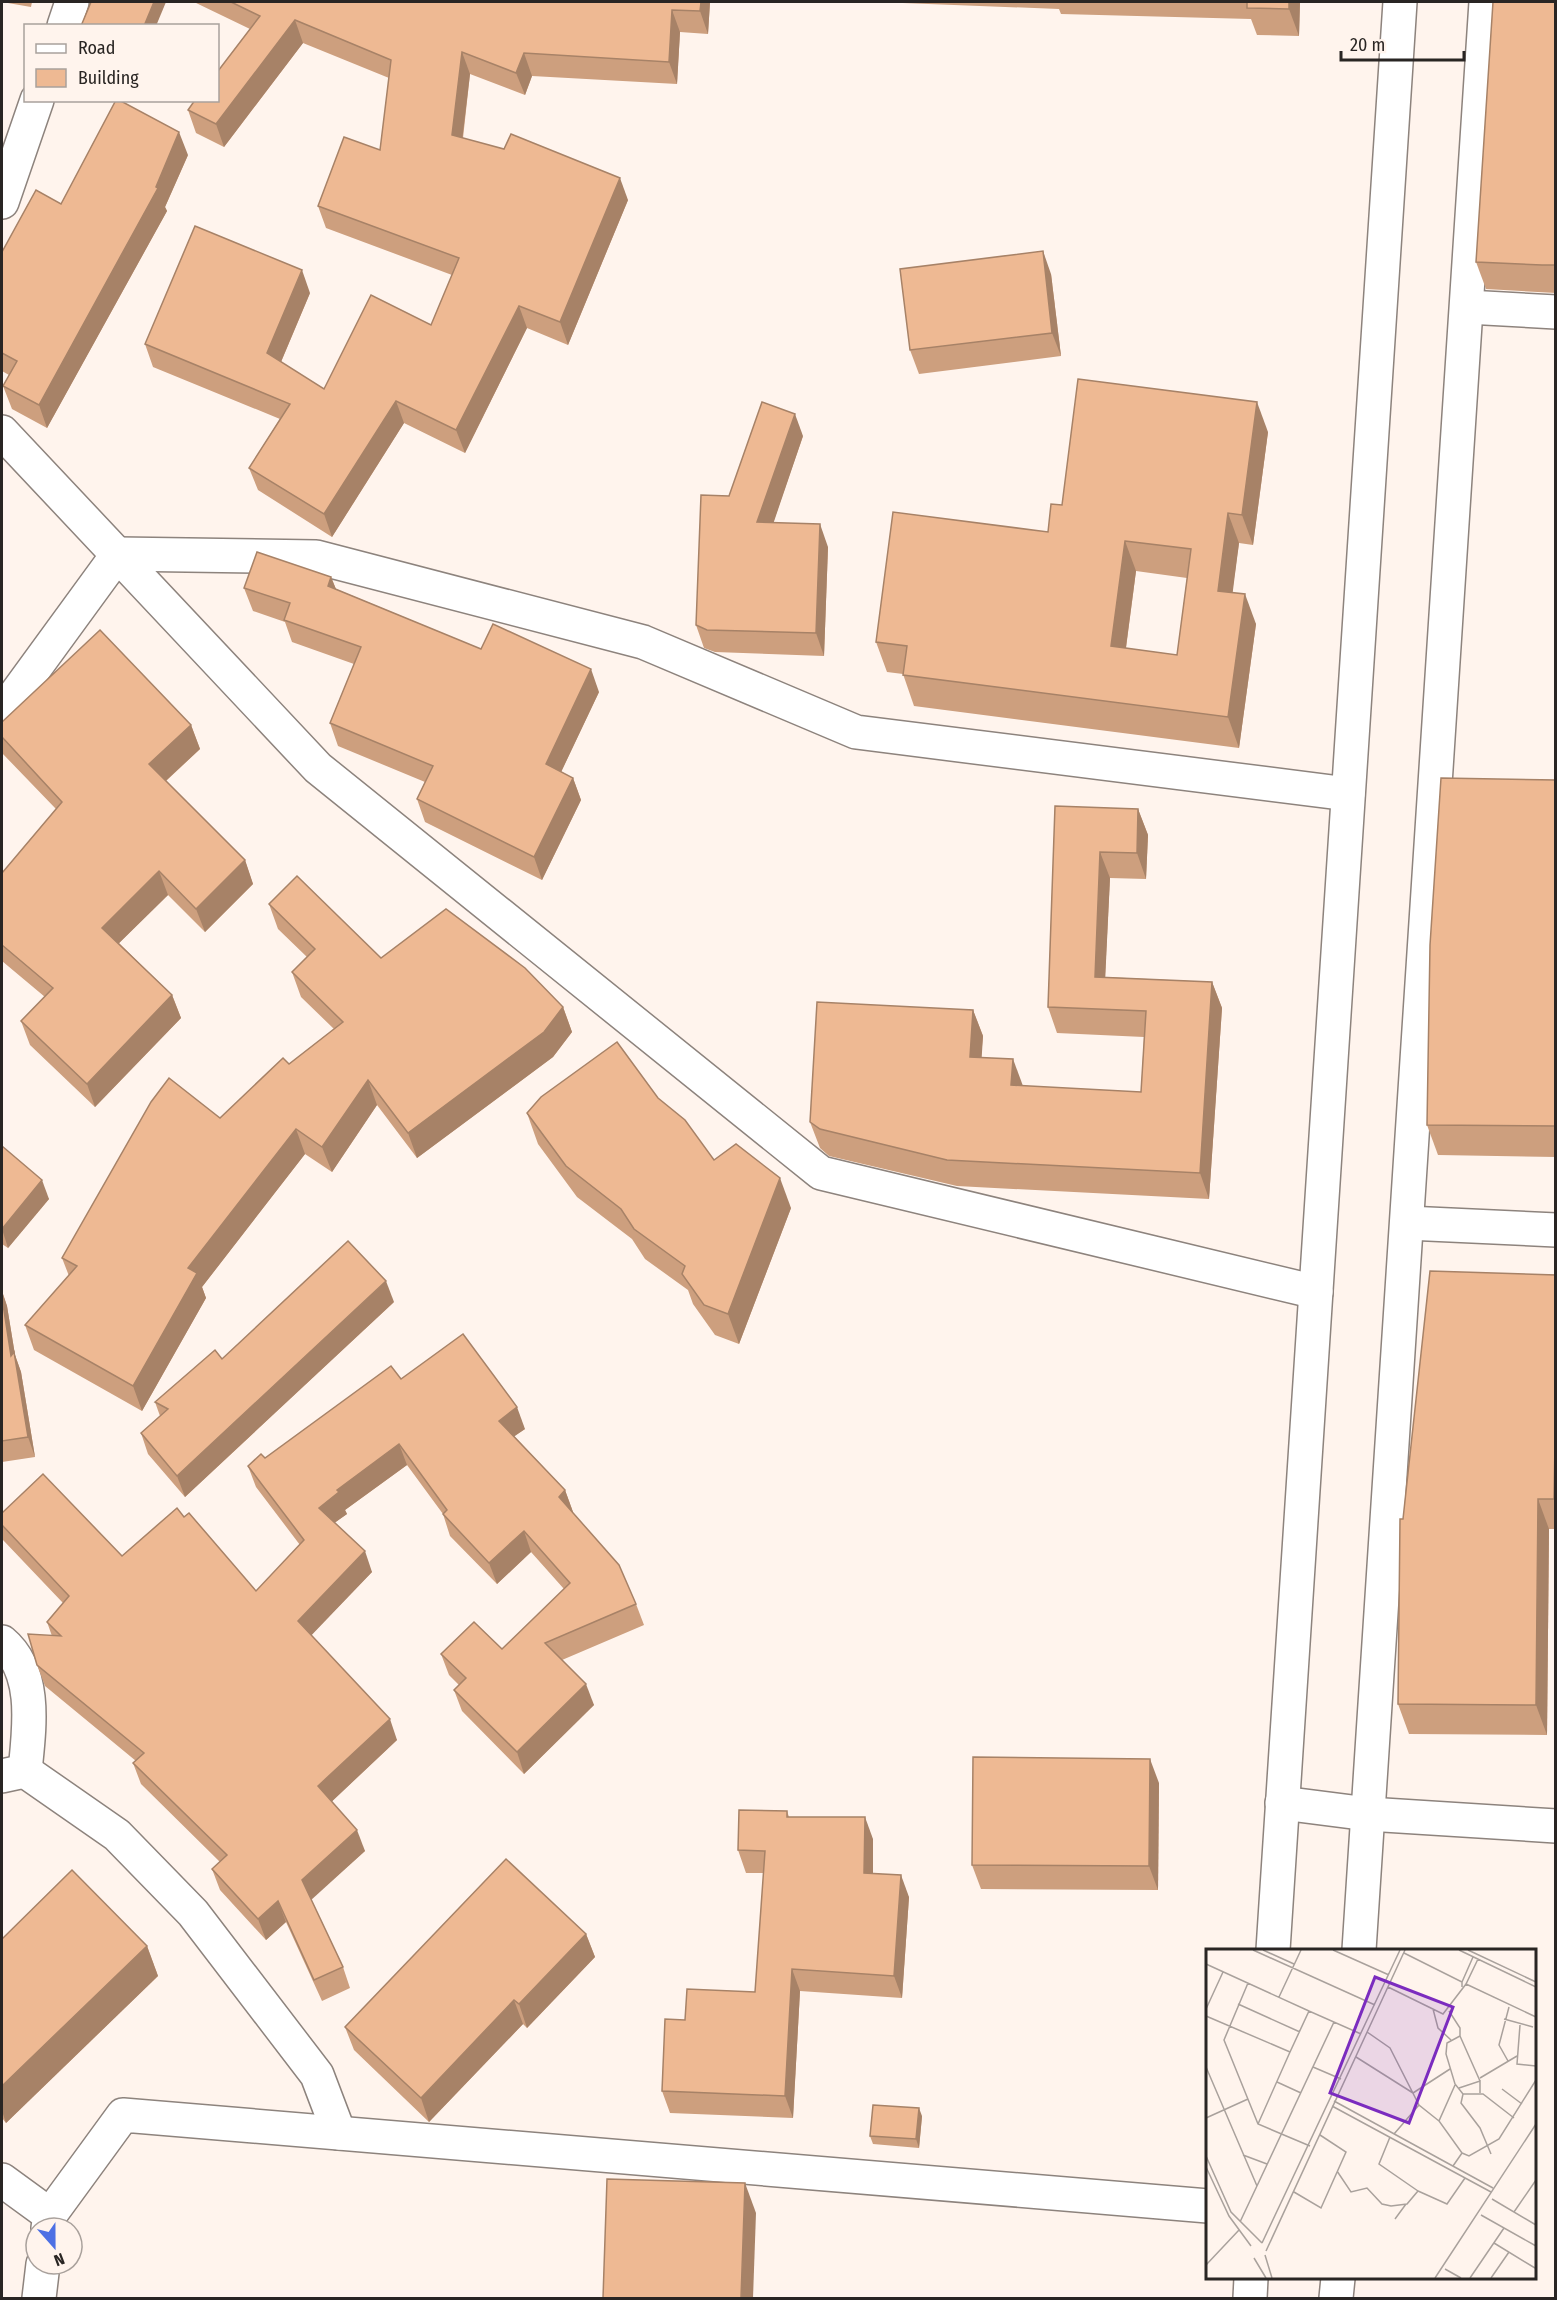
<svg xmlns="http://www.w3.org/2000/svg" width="1557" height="2300" viewBox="0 0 1557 2300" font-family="'Fira Sans Condensed',sans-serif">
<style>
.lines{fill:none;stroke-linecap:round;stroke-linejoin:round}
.minor-casing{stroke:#8d837d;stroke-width:36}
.minor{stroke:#fff;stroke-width:33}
.wall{fill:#cd9f7e;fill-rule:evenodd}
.shaded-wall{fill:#a78267}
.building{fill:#eeb993;stroke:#a78267;stroke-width:1.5;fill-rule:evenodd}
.inset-road{fill:none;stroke:#a9a19c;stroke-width:1.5}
.view{fill:#7b2cbf;fill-opacity:0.15;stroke:#7b2cbf;stroke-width:3}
.inset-edge{fill:none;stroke:#292523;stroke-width:3}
</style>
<rect width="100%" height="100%" fill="#fff4ed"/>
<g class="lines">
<g class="minor-casing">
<g id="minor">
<path d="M64,26L72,2"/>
<path d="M2,202L37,100"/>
<path d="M1467,307L1556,312"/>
<path d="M2,432L318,768L821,1173L1316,1292"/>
<path d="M2,713L118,554L316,557L643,642L856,732L1348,794"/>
<path d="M1407,1223L1556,1230"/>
<path d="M2,1642C38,1672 29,1730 25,1771"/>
<path d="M2,1776L25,1771L117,1835L193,1913L317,2075L339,2133"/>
<path d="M1282,1803L1368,1814L1556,1826"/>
<path d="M1273,1950L1400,2"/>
<path d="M1359,1950L1486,2"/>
<path d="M2,2180L50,2215"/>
<path d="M48,2228L50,2215L123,2115L1208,2206"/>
<path d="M39,2298L43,2264"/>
<path d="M1250,2298L1251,2278"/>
<path d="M1336,2298L1338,2278"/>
</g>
</g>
<use href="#minor" class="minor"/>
</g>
<g class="wall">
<path d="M2,2H32L31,7Z"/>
<path d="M194,2H710L708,34L680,32L677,84L532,76L525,95L470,74L463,138L628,200L568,345L527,328L465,453L404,423L332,537L258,490L249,468L280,419L153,367L145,344L310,293L281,362L324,389L431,325L452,275L326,228L318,206L380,150L389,78L303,43L224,147L196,133L188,110L250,29Z"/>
<path d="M877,2H1300L1299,36L1257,35L1251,19L1061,14L1059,9Z"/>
<path d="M1556,2V293L1486,289L1476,262Z"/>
<path d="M188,155L165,207L167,211L47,428L12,409L3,386L9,375L2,371V252L61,204Z"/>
<path d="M1051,274L1061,356L919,374L910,350Z"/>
<path d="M1268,432L1253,545L1239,543L1232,593L1256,624L1239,748L914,706L903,674L887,672L876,642L1048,532L1062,505ZM1136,571L1187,578L1177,655L1126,648Z"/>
<path d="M803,436L773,523L828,547L824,656L715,652L704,648L696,625L729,496Z"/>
<path d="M331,577L336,589L481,649L599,692L561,772L573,778L581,800L542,880L425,822L417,799L425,782L338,746L330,723L354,664L292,642L285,622L253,611L244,588Z"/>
<path d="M2,722L191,725L200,749L166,781L245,860L253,884L205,932L168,895L119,943L172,995L181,1018L95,1107L30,1045L21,1021L45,997L2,961V873L56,809L2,753Z"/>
<path d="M1556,780V1157L1438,1155L1427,1125Z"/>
<path d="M1055,806L1138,809L1148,835L1146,879L1110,878L1105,977L1212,982L1222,1008L1209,1199L957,1186L829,1156L820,1148L810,1122L973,1010L983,1036L981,1057L1023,1086L1141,1092L1144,1037L1057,1033L1048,1007Z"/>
<path d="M269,904L381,958L563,1007L572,1032L553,1057L417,1158L377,1105L332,1172L305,1154L202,1287L206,1298L142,1411L34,1350L25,1325L69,1276L62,1258L220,1118L334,1029L301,997L292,972L307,957L278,929Z"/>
<path d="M658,1098L714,1160L791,1208L739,1344L715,1335L693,1304L688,1290L645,1259L632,1239L577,1197L538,1144L527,1113Z"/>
<path d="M2,1146L49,1199L8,1248L2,1244Z"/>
<path d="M1556,1275V1529H1549L1547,1735L1409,1734L1398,1704L1403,1519Z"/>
<path d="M2,1291L7,1306L15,1355L21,1372L35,1457L2,1462Z"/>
<path d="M394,1302L185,1497L148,1454L141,1433L160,1416L155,1402L222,1359Z"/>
<path d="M401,1379L525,1429L514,1436L565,1490L573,1512H572L636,1604L644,1625L562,1660L594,1705L524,1774L462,1711L454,1690L459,1685L449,1675L441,1654L502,1649L564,1589L531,1552L497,1584L450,1536L443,1514L407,1465L345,1510L347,1514L334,1523L372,1572L311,1635L397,1740L331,1802L365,1851L311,1899L343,1967L350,1988L322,2001L286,1922L266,1940L220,1890L212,1869L220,1862L141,1784L133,1763L136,1761L45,1686L37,1665L52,1636L47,1622L63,1603L3,1540L2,1535V1513L122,1556L184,1517L256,1591L300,1545L256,1487L248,1466L265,1458Z"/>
<path d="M1159,1783L1158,1890L981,1889L972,1865Z"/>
<path d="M787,1811L789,1817L873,1839V1873L909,1897L902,1998L800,1991L793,2118L670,2113L662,2091L685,2020L755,1992L764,1873H746L738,1850Z"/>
<path d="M586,1934L595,1957L527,2028L523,2024L429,2122L354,2050L345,2027Z"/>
<path d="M2,1939L147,1946L158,1976L6,2123L2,2118Z"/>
<path d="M922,2116L919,2148L873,2144L870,2136Z"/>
</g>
<g class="shaded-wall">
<path d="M154,2H166L156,26H144Z"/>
<path d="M701,2H710L708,34L700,11Z"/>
<path d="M1289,2H1300L1299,36L1289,9Z"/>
<path d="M672,10L680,32L677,84L669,62Z"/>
<path d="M295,20L303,43L224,147L216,124Z"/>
<path d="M462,52L470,74L460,158L452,135Z"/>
<path d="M524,53L532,76L525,95L516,73Z"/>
<path d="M179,132L188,155L165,207L167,211L47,428L39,405L156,187Z"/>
<path d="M620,178L628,200L568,345L560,322Z"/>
<path d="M1043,251L1051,274L1061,356L1052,333Z"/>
<path d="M302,270L310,293L275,376L267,353Z"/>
<path d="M519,306L527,328L465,453L456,430Z"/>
<path d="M396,401L404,423L332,537L324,514Z"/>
<path d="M1257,402L1268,432L1253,545L1242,515Z"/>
<path d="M795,414L803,436L766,545L757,522Z"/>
<path d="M1228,513L1239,543L1229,621L1218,591Z"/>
<path d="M820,524L828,547L824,656L816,633Z"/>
<path d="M1125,541L1136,571L1122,677L1111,646Z"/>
<path d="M331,577L340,599L328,586Z"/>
<path d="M1245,594L1256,624L1239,748L1228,717Z"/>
<path d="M591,669L599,692L554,787L546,764Z"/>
<path d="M191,725L200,749L158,788L149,764Z"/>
<path d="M573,778L581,800L542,880L534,857Z"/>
<path d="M1138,809L1148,835L1146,879L1137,853Z"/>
<path d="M1100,852L1110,878L1104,1003L1095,977Z"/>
<path d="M245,860L253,884L205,932L196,909Z"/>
<path d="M159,871L168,895L111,951L102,928Z"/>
<path d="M1212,982L1222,1008L1209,1199L1200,1173Z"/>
<path d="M172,995L181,1018L95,1107L87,1084Z"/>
<path d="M563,1007L572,1032L553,1057L417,1158L408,1133Z"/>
<path d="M973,1010L983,1036L980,1083L970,1057Z"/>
<path d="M1013,1059L1023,1086L1021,1112L1011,1085Z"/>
<path d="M368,1080L377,1105L332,1172L322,1147Z"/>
<path d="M296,1129L305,1154L202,1287L206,1298L142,1411L133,1386L188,1268Z"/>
<path d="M780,1178L791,1208L739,1344L728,1314Z"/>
<path d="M42,1180L49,1199L8,1248L2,1229Z"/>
<path d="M386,1281L394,1302L185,1497L177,1476Z"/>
<path d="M2,1291L7,1306L15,1355L21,1372L35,1457L28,1437L11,1356L2,1298Z"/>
<path d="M1556,1387V1505L1554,1499Z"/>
<path d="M517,1407L525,1429L506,1442L499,1421Z"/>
<path d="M399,1444L407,1465L345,1510L347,1514L326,1529L319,1508L337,1490Z"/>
<path d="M565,1490L573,1512L566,1518L559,1497Z"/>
<path d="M1538,1499L1549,1529L1547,1735L1536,1705Z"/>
<path d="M524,1531L531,1552L497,1584L489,1563Z"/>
<path d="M365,1551L372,1572L305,1642L298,1621Z"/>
<path d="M586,1684L594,1705L524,1774L517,1752Z"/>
<path d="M390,1719L397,1740L325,1808L318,1786Z"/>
<path d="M1150,1759L1159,1783L1158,1890L1149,1866Z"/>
<path d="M865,1817L873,1839V1895L864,1873Z"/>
<path d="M357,1830L365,1851L310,1901L302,1880Z"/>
<path d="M901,1875L909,1897L902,1998L894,1976Z"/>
<path d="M278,1901L286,1922L266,1940L258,1919Z"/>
<path d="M586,1934L595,1957L527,2028L519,2004Z"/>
<path d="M147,1946L158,1976L6,2123L2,2111V2086Z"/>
<path d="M792,1969L800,1991L793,2118L785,2096Z"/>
<path d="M514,2000L523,2024L429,2122L421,2098Z"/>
<path d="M919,2108L922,2116L919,2148L916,2139Z"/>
<path d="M745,2183L756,2213L753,2298H741Z"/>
</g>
<g class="building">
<path d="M91,2H154L144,26H81Z"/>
<path d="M231,2H701L700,11L672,10L669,62L524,53L516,73L462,52L452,135L504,149L511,134L620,178L560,322L519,306L456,430L396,401L324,514L249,468L290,404L145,344L195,226L302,270L267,353L324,389L371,295L431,325L459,258L318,206L344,137L380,150L391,60L295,20L216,124L188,110L195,100H218V71L260,16Z"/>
<path d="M1247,2H1289V9L1247,8Z"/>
<path d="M1493,2H1556V265H1542L1476,262Z"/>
<path d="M116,100H119L179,132L156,187L158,188L39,405L3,386L17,361L2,353V252L36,190L61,204Z"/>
<path d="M1043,251L1052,333L910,350L900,269Z"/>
<path d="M1078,379L1257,402L1242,515L1228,513L1218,591L1245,594L1228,717L903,675L907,646L876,642L893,512L1048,532L1051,504L1062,505ZM1125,541L1191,549L1177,655L1111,646Z"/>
<path d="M762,402L795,414L757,522L820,524L816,633L707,630L696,625L701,495L729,496Z"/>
<path d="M257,552L331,577L328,586L481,649L493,624L591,669L546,764L573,778L534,857L417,799L433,766L330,723L361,647L284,620L290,603L244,588Z"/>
<path d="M100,630L191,725L149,764L245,860L196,909L159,871L102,928L172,995L87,1084L21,1021L53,988L2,945V873L62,802L2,737V722Z"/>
<path d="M1441,778L1556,780V1126L1427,1125L1430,945Z"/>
<path d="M1055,806L1138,809L1137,853L1100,852L1095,977L1212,982L1200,1173L947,1160L820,1129L810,1122L817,1002L973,1010L970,1057L1013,1059L1011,1085L1141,1092L1146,1011L1048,1007Z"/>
<path d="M297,876L381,958L446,909L525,968L563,1007L544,1032L408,1133L368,1080L322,1147L296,1129L188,1268L197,1273L133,1386L25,1325L77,1266L62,1258L151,1102L169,1078L220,1118L283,1058L289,1064L343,1022L292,972L315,949L269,904Z"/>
<path d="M617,1042L658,1098L685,1120L714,1160L736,1144L780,1178L728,1314L704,1305L682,1274L685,1266L634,1229L621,1209L566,1166L527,1113L541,1097Z"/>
<path d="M2,1146L42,1180L2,1229Z"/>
<path d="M348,1241L386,1281L177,1476L141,1433L168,1409L155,1402L215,1350L222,1359Z"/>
<path d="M1430,1271L1556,1275V1387L1554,1499H1538L1536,1705L1398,1704L1400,1519H1403Z"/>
<path d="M2,1298L11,1356L14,1352L28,1437L2,1441Z"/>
<path d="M463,1334L517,1407L499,1421L565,1490L559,1497L619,1565L636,1604L545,1643L586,1684L517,1752L454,1690L466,1678L441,1654L474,1622L502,1649L570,1583L524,1531L489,1563L443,1514L447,1510L399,1444L337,1490L339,1492L319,1508L365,1551L298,1621L390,1719L318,1786L357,1830L302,1880L343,1967L314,1980L278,1901L258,1919L212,1869L227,1855L133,1763L144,1753L37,1665L28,1634L61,1636L47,1622L69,1596L2,1525V1513L43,1474L122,1556L177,1508L184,1517L189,1513L256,1591L304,1540L248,1466L261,1454L265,1458L391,1366L401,1379Z"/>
<path d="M973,1757L1150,1759L1149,1866L972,1865Z"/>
<path d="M739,1810L787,1811V1817H865L864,1873L901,1875L894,1976L792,1969L785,2096L662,2091L665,2019L685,2020L687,1989L755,1992L765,1851L738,1850Z"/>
<path d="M506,1859L586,1934L519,2004L514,2000L421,2098L345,2027Z"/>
<path d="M72,1870L147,1946L2,2086V1939Z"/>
<path d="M873,2105L919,2108L916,2139L870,2136Z"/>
<path d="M607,2179L745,2183L741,2298H603Z"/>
</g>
<g transform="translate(1206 1949)">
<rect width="330" height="330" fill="#fff4ed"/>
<path class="inset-road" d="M47,1L169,56M57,1L88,15M127,1L183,26M253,1L330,38M262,1L330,33M198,4L256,33V38M0,15L103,62M256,33L267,8M42,34L18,91L52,175L104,197M260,35L330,68M182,38L237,65L260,35L272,10M73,48L95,1M32,55L94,83M0,60L17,23M227,60L232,79L245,91M243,62L254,79V87L241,94L240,105L249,135L257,145M0,67L84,103L103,62L155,85M298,70L327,78M314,76L311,115L330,117M161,83L184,99L213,156L233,172M254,87L274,132M150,108L207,144L244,120M302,112L293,96L303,58M0,118L51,237M107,118L135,130M274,129L311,107M71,133L95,144M249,136L233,172L256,204M253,139L274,132V144M296,140L316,155M128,152L287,239M126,157L285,243M0,169L42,150M52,175L84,103M188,185L213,156M184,188L173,215L212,242M285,205L274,179L255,154L257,145H277L308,169M37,206L61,215M0,207L25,263L56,294M247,217L256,204L263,207L293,190L330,131M0,218L23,267L45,297M131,222L145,243L161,239L176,255L185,257L201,255L212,242L241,255L259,229M88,243L115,259L140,203L114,186M286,250L330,276M308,263L330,231M275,266L330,297M189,270L200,255M34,273L128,73M56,294L194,1M288,294L329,319M60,302L199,1M59,306L66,329M48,309L60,329M0,316L33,281M239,320L255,329M229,329L330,175M264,329L298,279M285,329L303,303"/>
<path class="view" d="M169,28L247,58L203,174L124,144Z"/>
<rect width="330" height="330" class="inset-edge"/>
</g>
<rect width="1557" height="2300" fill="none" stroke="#292523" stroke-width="6"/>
<rect x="24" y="24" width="195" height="78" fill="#fff4ed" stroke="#a9a19c" stroke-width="1.5"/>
<rect x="36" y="44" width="30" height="9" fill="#ffffff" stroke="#a9a19c" stroke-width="1.5"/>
<text x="78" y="54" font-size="18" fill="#292523">Road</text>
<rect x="36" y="69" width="30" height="18" fill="#eeb993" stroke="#a9a19c" stroke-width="1.5"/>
<text x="78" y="84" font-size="18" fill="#292523">Building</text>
<g transform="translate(54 2246) rotate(159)"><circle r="28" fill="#fff4ed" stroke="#a9a19c" stroke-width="1.5"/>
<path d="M0-4.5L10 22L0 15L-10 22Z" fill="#4d70e4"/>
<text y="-9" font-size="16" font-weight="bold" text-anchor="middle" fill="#292523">N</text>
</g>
<path d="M1341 51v9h123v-9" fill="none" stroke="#292523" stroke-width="3"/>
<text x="1350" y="51" font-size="18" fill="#292523" stroke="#fff4ed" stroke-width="4.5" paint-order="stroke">20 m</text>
</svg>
